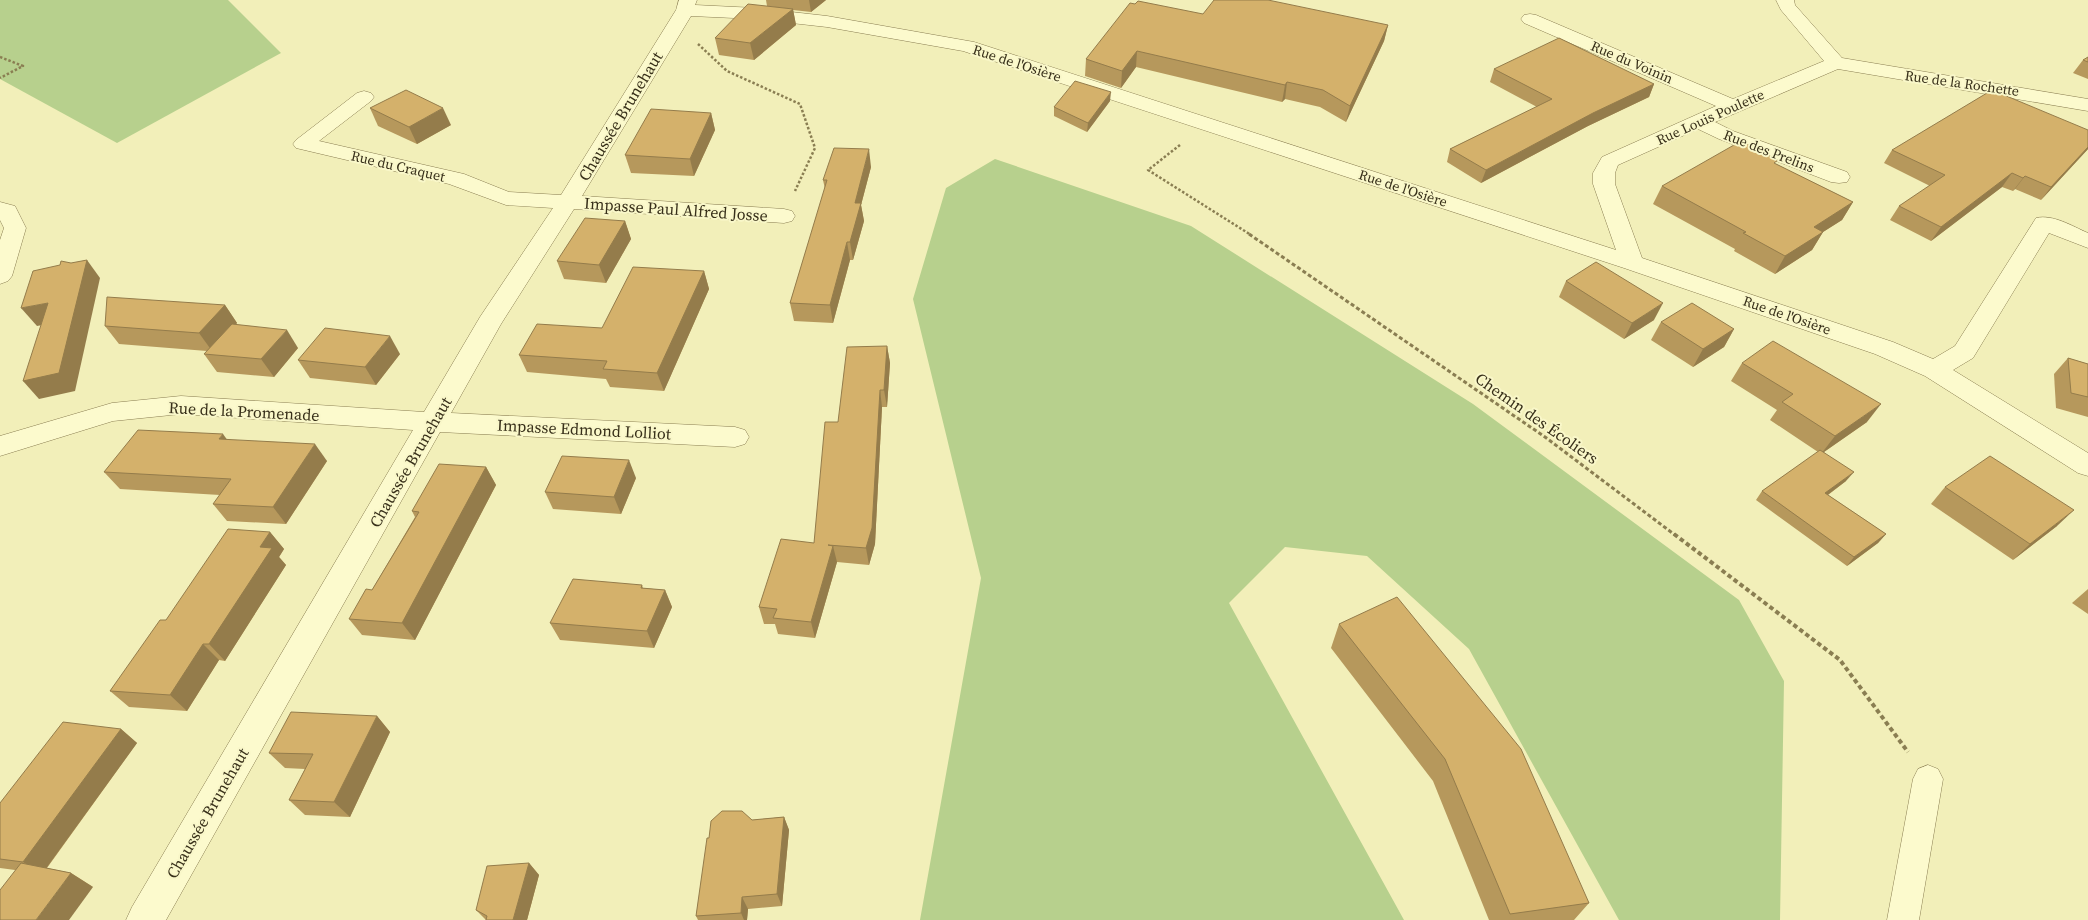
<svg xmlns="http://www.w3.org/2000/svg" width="2088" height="920" viewBox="0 0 2088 920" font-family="'Source Serif 4',serif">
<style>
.green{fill:#b7d08d}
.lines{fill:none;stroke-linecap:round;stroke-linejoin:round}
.lane-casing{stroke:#8a7e52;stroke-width:1}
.street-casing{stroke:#8a7e52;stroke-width:1}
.path-far2{stroke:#8a7e52;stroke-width:2.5;stroke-dasharray:2.5 2;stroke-linecap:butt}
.path-far1{stroke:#8a7e52;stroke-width:3;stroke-dasharray:4 2.5;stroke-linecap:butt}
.path{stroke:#8a7e52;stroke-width:4;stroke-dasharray:4.5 3;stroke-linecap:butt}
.lane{fill:#fcfacd;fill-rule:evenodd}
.street{fill:#fcfacd;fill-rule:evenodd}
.wall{fill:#b6985c}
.shaded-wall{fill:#947c4b}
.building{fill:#d4b16b;stroke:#947c4b}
.labels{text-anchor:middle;stroke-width:4;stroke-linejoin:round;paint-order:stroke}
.far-street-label{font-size:14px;fill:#372f19;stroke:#f9f7c9}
.street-label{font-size:16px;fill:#372f19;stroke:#f9f7c9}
</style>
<rect width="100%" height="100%" fill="#f2efb9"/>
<g class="green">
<path d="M0,0H228L281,53L117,143L0,79Z"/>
<path d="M995,159L1191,226L1473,404L1739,600L1784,681L1780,920H1619L1469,649L1367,556L1285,547L1229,603L1404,920H920L981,578L913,299L946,188Z"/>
</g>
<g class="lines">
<g class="lane-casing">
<path id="lane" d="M1928,765L1938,769L1943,779L1919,920H1887L1913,779L1918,769Z"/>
</g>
<g class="street-casing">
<g id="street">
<path d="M679,0H697L695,5L756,8L827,16L974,42L1616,250L1593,184V173L1602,157L1716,106L1524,23L1521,19L1524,15L1530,14L1536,15L1733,99L1824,61L1781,10L1776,0H1794L1795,5L1842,58L2088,99V111L1838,69L1715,122L1733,131L1847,172L1850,177L1847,182L1839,183L1831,182L1719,139L1698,129L1618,165L1615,173V184L1642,258L1893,342L1933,359L1955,346L2036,218C2053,214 2072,226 2088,233V248L2049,233L1973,358L1953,370L2088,453V476L2078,473L1925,376L1875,354L1624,268L963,51L827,27L756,19L691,16L582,196L784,209L792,211L795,216L792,221L784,223L574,209L501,324L451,413L735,427L745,430L749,437L745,444L735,447L440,432L166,920H126L132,907L413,430L181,414L113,421L0,456V436L112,403L181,396L424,412L480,317L553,208L506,205L449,184L296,148L293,144L296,140L357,93L364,91L371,93L374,97L371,101L319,141L464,174L509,192L561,195L676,10Z"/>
<path d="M0,202L15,206L26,228L12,276L8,281L0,284V240L4,228L0,220Z"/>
</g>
</g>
<g class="path-far2">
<path d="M698,44L727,71L800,104L815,148L795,191"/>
<path d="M0,57L23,66L0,78"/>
<path d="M1180,145L1148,170L1251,235"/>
</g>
<path class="path-far1" d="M1249,234L1545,437L1675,535"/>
<path class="path" d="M1674,534L1840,660L1908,752"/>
<use href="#lane" class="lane"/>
<use href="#street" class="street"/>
</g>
<g class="wall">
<path d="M766,0H826L811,12L793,10L796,25L754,60L719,55L715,38L767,6Z"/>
<path d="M1203,14L1388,25L1384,41L1346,122L1320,107L1285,99L1282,102L1136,67L1121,88L1085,76L1086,59Z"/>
<path d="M2088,57V79L2073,73L2083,60Z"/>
<path d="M1494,69L1654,84L1649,97L1588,126L1481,183L1447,162L1450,149L1537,107L1490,82Z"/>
<path d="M1110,101L1087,132L1054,116V107Z"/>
<path d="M370,108L451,125L417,144L378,126Z"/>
<path d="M711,113L715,130L694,176L631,173L625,155Z"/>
<path d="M2088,130V149L2041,200L2015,189L2013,191L2002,187L1931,241L1890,220L1899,206L1930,186L1884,163L1892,150Z"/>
<path d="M1776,164L1853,202L1842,220L1823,232L1812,250L1775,274L1734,251L1735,249L1653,204L1662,186Z"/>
<path d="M871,167L861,205L864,221L853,260H850L833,323L794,321L790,303L825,189L823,180Z"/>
<path d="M625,221L631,239L606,283L564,279L557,261Z"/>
<path d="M704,271L709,289L664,391L610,387L606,379L527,372L519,355L602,328Z"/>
<path d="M1566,281L1654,320L1624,339L1559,297Z"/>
<path d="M225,305L237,323L235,325L298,348L274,377L217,372L204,354L207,351L119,344L105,326Z"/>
<path d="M1661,322L1734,329L1724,347L1693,367L1651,340Z"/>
<path d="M887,346L890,363L887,407H882L875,544L869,565L837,562L815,638L778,634L775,624H764L759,607L814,543Z"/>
<path d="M400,354L376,385L310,378L298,360Z"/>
<path d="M2068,358L2088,364V417L2056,408L2054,374Z"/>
<path d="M1742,363L1867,422L1824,452L1846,481L1828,495L1886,534L1878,543L1847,566L1756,500L1762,491L1818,452L1770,420L1777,410L1731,381Z"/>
<path d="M227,439L327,461L286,524L227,521L213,504L220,495L120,489L104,472Z"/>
<path d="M486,467L496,485L415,640L362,635L349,619L372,590L415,517L412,511Z"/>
<path d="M636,478L621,514L553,509L545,492Z"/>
<path d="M1945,487L2057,526L2013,560L1931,504Z"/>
<path d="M270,532L284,549L279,557L286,565L225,661L219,660L187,711L129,707L110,691L166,620Z"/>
<path d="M642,585L643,588L665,590L672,607L654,648L560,640L550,623Z"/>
<path d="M2088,589V614L2072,603Z"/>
<path d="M1339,624L1589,903L1574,920H1489L1433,781L1331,648Z"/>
<path d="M377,716L390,732L350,817L305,815L289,800L305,769L285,768L269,753Z"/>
<path d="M121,729L137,743L47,868L71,873L93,887L15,870L0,868V803Z"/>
<path d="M784,817L789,830L782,906L748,909L747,920H698L696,916L709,838L752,820Z"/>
<path d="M529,863L539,875L527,920H486L476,910Z"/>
</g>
<g class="shaded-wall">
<path d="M809,0H826L811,12Z"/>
<path d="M793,9L796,25L754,60L750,43Z"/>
<path d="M1388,25L1384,41L1346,122L1350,106Z"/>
<path d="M1137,51L1136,67L1121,88L1122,71Z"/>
<path d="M1287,82L1285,99L1282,102L1285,85Z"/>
<path d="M1654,84L1649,97L1588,126L1481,183L1486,170L1593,113Z"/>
<path d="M1111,92L1110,101L1087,132L1088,123Z"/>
<path d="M443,108L451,125L417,144L409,127Z"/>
<path d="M711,113L715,130L694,176L690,159Z"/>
<path d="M2088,147V149L2041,200L2051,187Z"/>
<path d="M869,149L871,167L861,205L864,221L853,260L850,242L855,203Z"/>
<path d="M2012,173L2002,187L1931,241L1941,227Z"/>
<path d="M2025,176L2015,189L2013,191L2023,178Z"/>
<path d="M1853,202L1842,220L1823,232L1812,250L1775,274L1785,256L1814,227Z"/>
<path d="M625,221L631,239L606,283L599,265Z"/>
<path d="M847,242L850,260L833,323L830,305Z"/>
<path d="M87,260L100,278L75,391L39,399L23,381Z"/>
<path d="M704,271L709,289L664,391L657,373Z"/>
<path d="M48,303L63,321L37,326L21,308Z"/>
<path d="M1663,303L1654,320L1624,339L1632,323Z"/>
<path d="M225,305L237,323L212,351L199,333Z"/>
<path d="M1734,329L1724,347L1693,367L1703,349Z"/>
<path d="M287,330L298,348L274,377L261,359Z"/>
<path d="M390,336L400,354L376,385L365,367Z"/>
<path d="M887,346L890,363L887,407L884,390Z"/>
<path d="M880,390L882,407L875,544L869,565L866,548Z"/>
<path d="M1881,404L1867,422L1821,454L1835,436Z"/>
<path d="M223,434L236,452L219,439Z"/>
<path d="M315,444L327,461L286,524L273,507Z"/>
<path d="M629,460L636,478L621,514L614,497Z"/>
<path d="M486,467L496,485L415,640L402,623Z"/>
<path d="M1854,472L1846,481L1818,502L1825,493Z"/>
<path d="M2074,510L2057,526L2013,560L2030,544Z"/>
<path d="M270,532L284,549L279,557L286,565L225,661L209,644L260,547Z"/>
<path d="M1886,534L1878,543L1847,566L1854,557Z"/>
<path d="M833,546L837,562L815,638L811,622Z"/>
<path d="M665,590L672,607L654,648L647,631Z"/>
<path d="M203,644L219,660L187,711L170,695Z"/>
<path d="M377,716L390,732L350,817L334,802Z"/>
<path d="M121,729L137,743L42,874L23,862Z"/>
<path d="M784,817L789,830L782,906L777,894Z"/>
<path d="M529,863L539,875L527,920H513Z"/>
<path d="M71,873L93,887L69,920H36Z"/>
<path d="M742,897L748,909L747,920H744L741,913Z"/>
</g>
<g class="building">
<path d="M1214,0H1268L1388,25L1350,106L1323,90L1287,82L1285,85L1137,51L1122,71L1086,59L1130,3L1135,4L1138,1L1203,14Z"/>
<path d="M748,4L793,9L750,43L715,38Z"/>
<path d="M1559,38L1654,84L1593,113L1486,170L1450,149L1552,99L1494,69Z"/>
<path d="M2088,57V62L2083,60Z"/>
<path d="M1075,81L1111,92L1088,123L1054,107Z"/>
<path d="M406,90L443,108L409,127L370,108Z"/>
<path d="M1992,90L2088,130V147L2051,187L2025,176L2023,178L2012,173L1941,227L1899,206L1945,175L1892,150Z"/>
<path d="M651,109L711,113L690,159L625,155Z"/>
<path d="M1741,141L1778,160L1774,163L1853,202L1814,227L1823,232L1785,256L1743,233L1746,232L1662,186Z"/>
<path d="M834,148L869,149L855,203H861L850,242H847L830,305L790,303L827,180H823Z"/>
<path d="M585,218L625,221L599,265L557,261Z"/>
<path d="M87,260L59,373L23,381L48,303L21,308L33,271L60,265L61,261L71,263Z"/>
<path d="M1596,262L1663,303L1632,323L1566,281Z"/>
<path d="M633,267L704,271L657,373L603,369L607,361L519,355L537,324L602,328Z"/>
<path d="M107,297L225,305L199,333L105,326Z"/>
<path d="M1692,303L1734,329L1703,349L1661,322Z"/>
<path d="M232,324L287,330L261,359L204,354Z"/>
<path d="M325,328L390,336L365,367L298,360Z"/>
<path d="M1773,341L1881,404L1835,436L1782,402L1793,394L1742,363Z"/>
<path d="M887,346L884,390H880L872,528L866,548L828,545L833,546L811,622L773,618L777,609L759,607L781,539L814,543L825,422H838L847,347Z"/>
<path d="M2068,358L2088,364V397L2071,393Z"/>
<path d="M138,430L223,434L219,439L315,444L273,507L213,504L231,479L104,472Z"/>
<path d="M1820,450L1854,472L1825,493L1886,534L1854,557L1762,491Z"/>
<path d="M562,456L629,460L614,497L545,492Z"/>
<path d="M1990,456L2074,510L2030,544L1945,487Z"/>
<path d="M439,464L486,467L402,623L349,619L366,589L372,590L419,512L412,511Z"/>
<path d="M228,529L270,532L260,547L272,548L209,644H203L170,695L110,691L160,620H166Z"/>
<path d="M573,579L642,585L641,588L665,590L647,631L550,623Z"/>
<path d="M1397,597L1521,749L1589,903L1510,914L1445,759L1339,624Z"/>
<path d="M291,712L377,716L334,802L289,800L313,754L269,753Z"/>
<path d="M63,722L121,729L23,862L0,859V803Z"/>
<path d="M722,811H742L752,820L784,817L777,894L742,897L741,913L696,916L707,838H709L711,821Z"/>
<path d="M21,863L71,873L36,920H0V890Z"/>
<path d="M529,863L513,920H486L487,916L476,910L487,866Z"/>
</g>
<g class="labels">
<g class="far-street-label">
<text transform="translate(1632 62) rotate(23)" y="5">Rue du Voinin</text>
<text transform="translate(1017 63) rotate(18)" y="5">Rue de l'Osière</text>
<text transform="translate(1962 83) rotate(8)" y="5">Rue de la Rochette</text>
<text transform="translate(1710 117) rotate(-24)" y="5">Rue Louis Poulette</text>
<text transform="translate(1769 151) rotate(21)" y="5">Rue des Prelins</text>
<text transform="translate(398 166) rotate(13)" y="5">Rue du Craquet</text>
<text transform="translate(1403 188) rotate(18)" y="5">Rue de l'Osière</text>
<text transform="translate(1787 315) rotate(19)" y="5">Rue de l'Osière</text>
</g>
<g class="street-label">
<text transform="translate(620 116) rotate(-59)" y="6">Chaussée Brunehaut</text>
<text transform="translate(676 209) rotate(4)" y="6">Impasse Paul Alfred Josse</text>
<text transform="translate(244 411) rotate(3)" y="6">Rue de la Promenade</text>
<text transform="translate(1537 418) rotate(35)" y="6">Chemin des Écoliers</text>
<text transform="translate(584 429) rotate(3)" y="6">Impasse Edmond Lolliot</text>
<text transform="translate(410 462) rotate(-60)" y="6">Chaussée Brunehaut</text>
<text transform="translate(207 813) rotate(-60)" y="6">Chaussée Brunehaut</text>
</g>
</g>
</svg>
